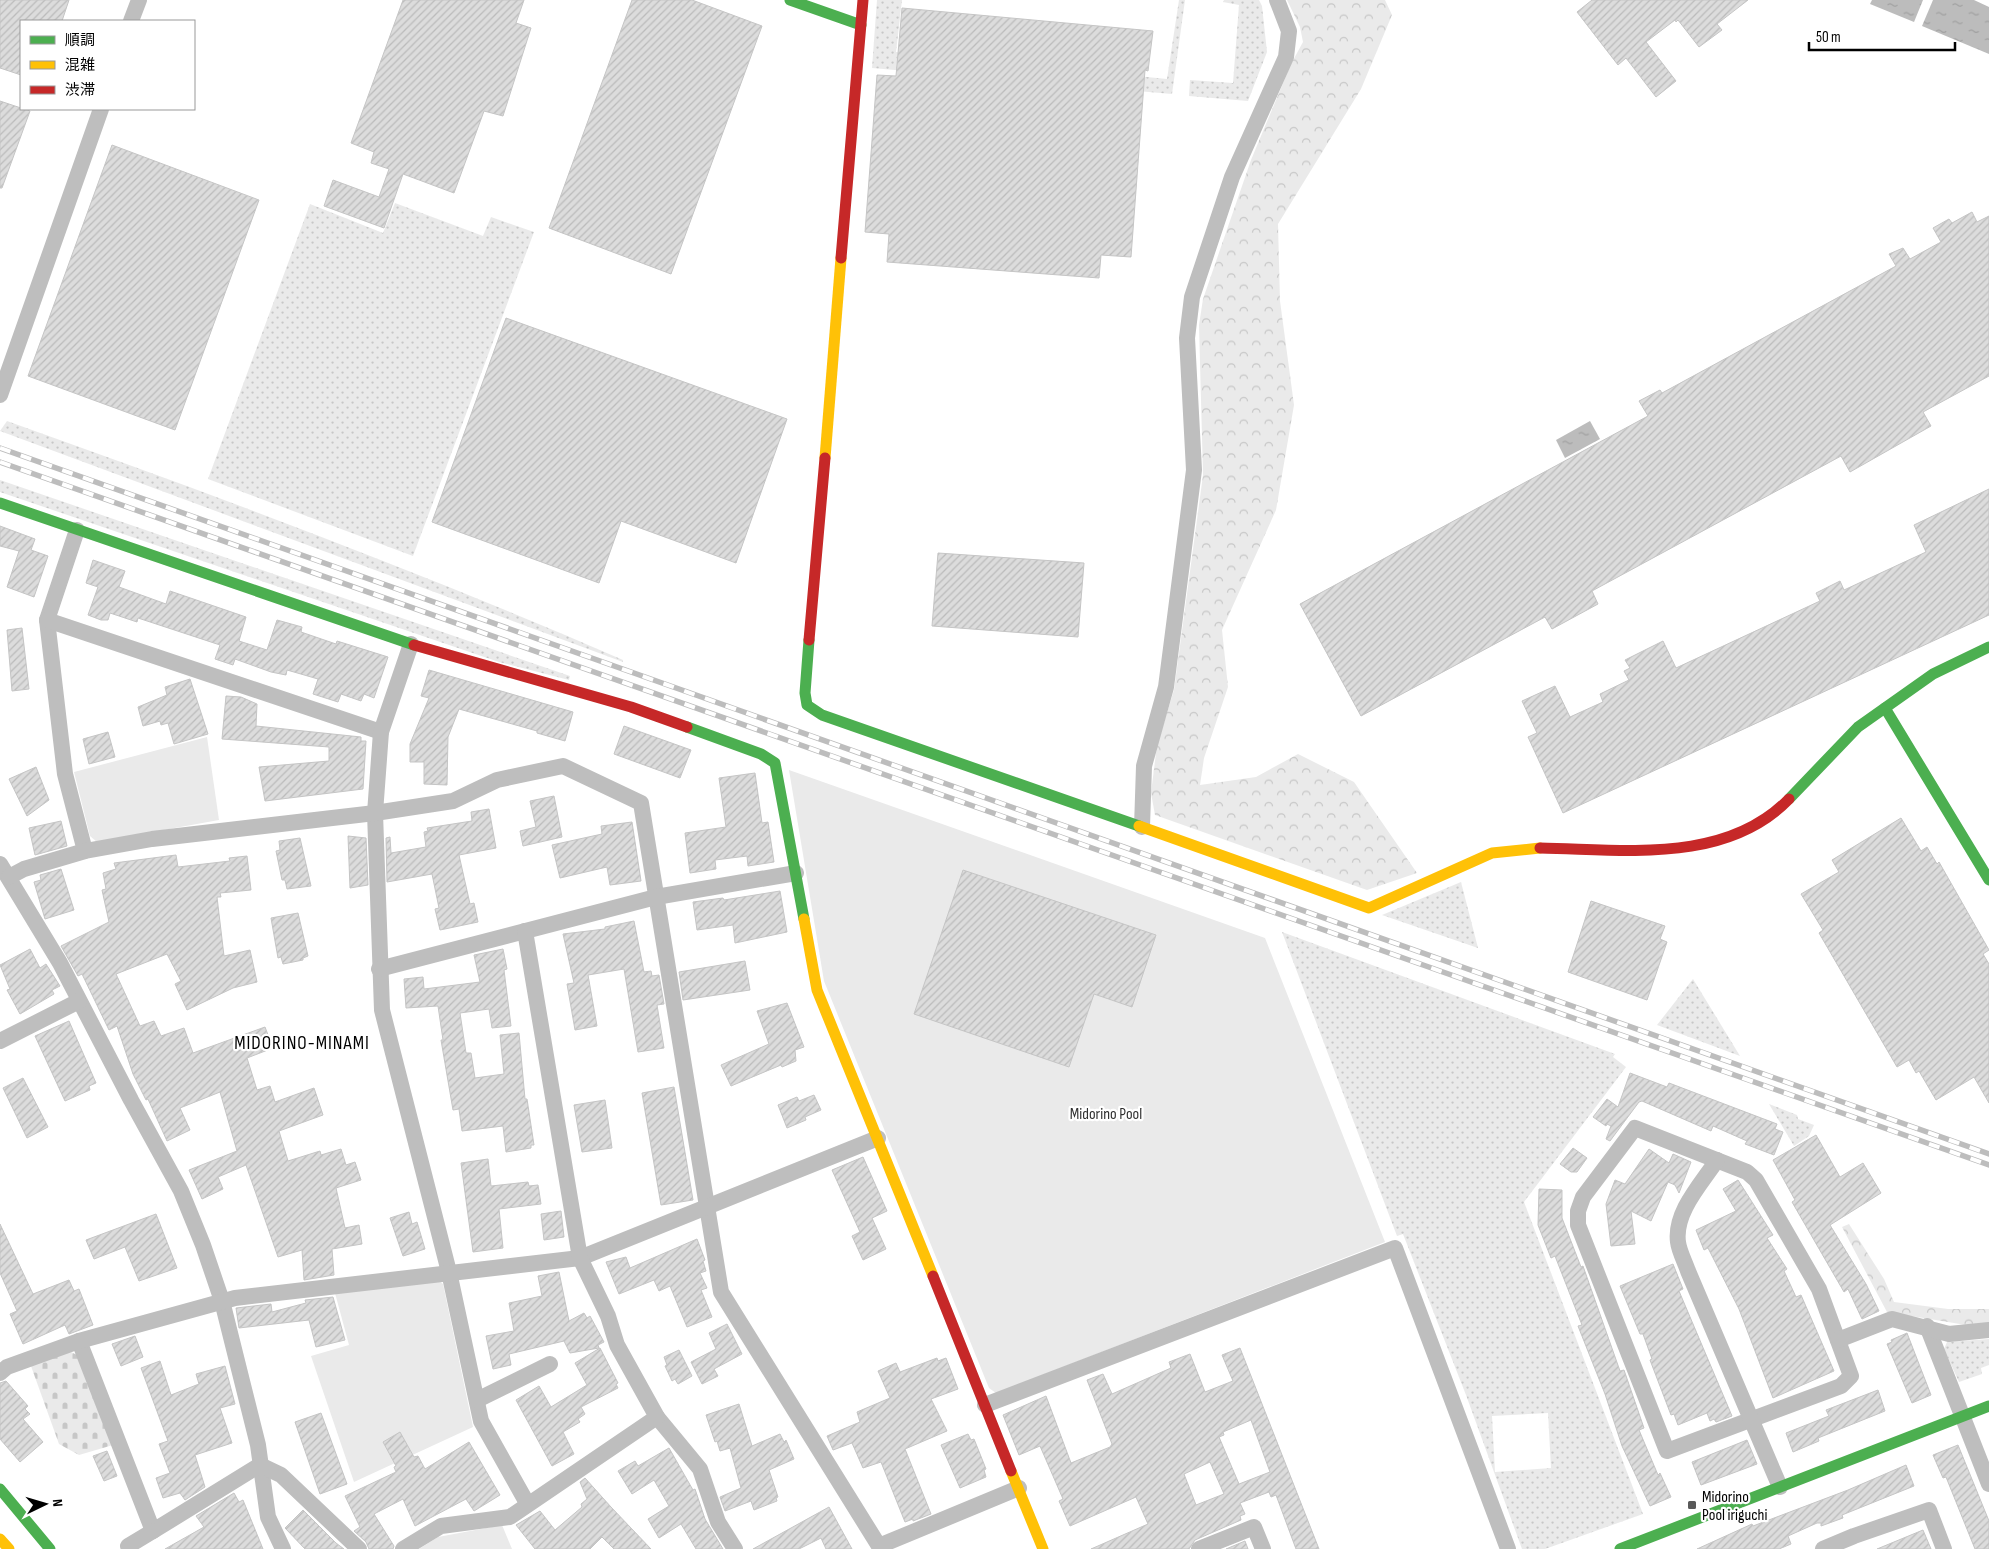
<svg xmlns="http://www.w3.org/2000/svg" width="1989" height="1549" viewBox="0 0 1989 1549" font-family="'Sofia Sans Condensed','Noto Sans JP',sans-serif">
<style>
.grass{fill:url(#grass-dots);fill-rule:evenodd}
.forest{fill:url(#forest-crowns)}
.cemetery{fill:url(#cemetery-stones)}
.green{fill:#eaeaea}
.water{fill:url(#water-ripples)}
.building{fill:url(#building-hatch);stroke:#c5c5c5;fill-rule:evenodd}
.lines{fill:none;stroke-linecap:round;stroke-linejoin:round}
.street{stroke:#bebebe;stroke-width:16}
.fast{stroke:#4caf50;stroke-width:11}
.slow{stroke:#ffc107;stroke-width:11}
.jam{stroke:#c62828;stroke-width:11}
.rail-casing{stroke:#bdbdbd;stroke-width:5.5}
.rail{stroke:#fff;stroke-width:4;stroke-dasharray:11;stroke-linecap:butt}
.poi-dot{fill:#595959;stroke:#fff;stroke-width:2}
.labels{text-anchor:middle;stroke-width:4.5;stroke-linejoin:round;paint-order:stroke}
.park-label{font-size:16px;fill:#2f2f2f;stroke:#fff}
.poi-label{font-size:16px;fill:#000;stroke:#fff;text-anchor:start}
.quarter-label{font-size:19px;letter-spacing:1px;fill:#000;stroke:#fff}
</style>
<defs>
<pattern id="grass-dots" width="8" height="8" patternUnits="userSpaceOnUse" patternTransform="scale(1.25)"><rect width="8" height="8" fill="#eaeaea"/><path d="M2 2h.1M6 6h.1" fill="none" stroke="#c7c7c7" stroke-width="1.8" stroke-linecap="round"/></pattern>
<pattern id="forest-crowns" width="20" height="18" patternUnits="userSpaceOnUse" patternTransform="scale(1.25)"><rect width="20" height="18" fill="#eaeaea"/><path d="M2 6a3 3 0 1 1 6 0M12 15a3 3 0 1 1 6 0" fill="none" stroke="#c7c7c7"/></pattern>
<pattern id="cemetery-stones" width="16" height="16" patternUnits="userSpaceOnUse" patternTransform="scale(1.25)"><rect width="16" height="16" fill="#eaeaea"/><path d="M2 7V4a2 2 0 0 1 4 0v3zM10 15v-3a2 2 0 0 1 4 0v3z" fill="#c7c7c7"/></pattern>
<pattern id="water-ripples" width="26" height="14" patternUnits="userSpaceOnUse" patternTransform="scale(1.25)"><rect width="26" height="14" fill="#bcbcbc"/><path d="M2 4q2-2 4 0t4 0M15 11q2-2 4 0t4 0" fill="none" stroke="#a0a0a0"/></pattern>
<pattern id="building-hatch" width="6" height="6" patternUnits="userSpaceOnUse" patternTransform="scale(1.25)"><rect width="6" height="6" fill="#dcdcdc"/><path d="M-1 1l2-2M0 6l6-6M5 7l2-2" fill="none" stroke="#bbb"/></pattern>
</defs>
<rect width="100%" height="100%" fill="#fff"/>
<g class="grass">
<path d="M877,0H902L896,52L1167,79L1179,0H1185L1172,94L872,68Z"/>
<path d="M1224,0H1259L1262,6L1267,52L1248,101L1189,96L1190,80L1233,83L1239,5L1223,2Z"/>
<path d="M395,203L483,236L491,217L534,232L413,556L208,479L310,204L383,233Z"/>
<path d="M7,421C215,495 421,572 623,660V662L0,431Z"/>
<path d="M0,480L570,676L569,680L499,662L0,492Z"/>
<path d="M1461,882L1478,948L1382,915Z"/>
<path d="M1282,932L1615,1054L1613,1057L1626,1067L1524,1202L1643,1514L1545,1549H1522L1466,1395L1403,1234L1397,1236ZM1548,1413L1551,1468L1495,1472L1492,1416Z"/>
<path d="M1693,979L1740,1056L1657,1025Z"/>
<path d="M1769,1104L1797,1115L1798,1119L1814,1125L1809,1136L1794,1146Z"/>
<path d="M1989,1339V1365L1981,1368L1982,1374L1959,1382L1944,1349L1947,1342Z"/>
</g>
<g class="forest">
<path d="M1287,0H1385L1392,15L1361,89L1278,224L1280,301L1294,405L1276,510L1222,630L1228,687L1204,758L1200,785L1256,777L1298,754L1354,782L1417,873L1367,890L1155,815L1151,793L1157,745L1174,690L1203,475L1199,325L1203,299L1251,160L1291,64L1303,42L1300,27Z"/>
<path d="M1849,1224L1884,1279L1894,1302L1948,1309H1989V1323L1966,1325L1887,1312L1842,1227Z"/>
</g>
<path class="cemetery" d="M69,1351L77,1355L113,1445L79,1455L59,1444L31,1366Z"/>
<g class="green">
<path d="M207,737L219,820L97,842L90,836L74,772Z"/>
<path d="M789,770L1265,938L1385,1242L996,1393L989,1388L824,981Z"/>
<path d="M435,1278L443,1284L473,1427L354,1482L311,1356L349,1345L335,1293Z"/>
<path d="M502,1525L512,1549H419L438,1537Z"/>
</g>
<g class="water">
<path d="M1872,0H1923L1914,22L1870,4Z"/>
<path d="M1933,0H1974L1989,7V54L1922,26Z"/>
<path d="M1590,421L1600,439L1565,458L1556,440Z"/>
</g>
<g class="building">
<path d="M0,0H69L62,21H21V75L0,68Z"/>
<path d="M403,0H524L516,23L531,28L503,116L484,111L454,193L403,174L384,228L324,206L333,180L379,197L389,169L371,163L374,152L351,143Z"/>
<path d="M632,0H692L762,26L671,274L549,228Z"/>
<path d="M1592,0H1748L1717,24L1722,30L1699,47L1678,20L1676,22L1675,20L1646,42L1676,81L1656,97L1626,58L1618,65L1577,12Z"/>
<path d="M902,8L1153,31L1148,71L1145,70L1131,257L1101,255L1099,278L887,262L889,234L865,232L877,75L896,76Z"/>
<path d="M0,101L30,111L2,188H0Z"/>
<path d="M112,145L259,200L175,430L28,376Z"/>
<path d="M1972,212L1977,222L1989,216V376L1923,412L1931,426L1850,472L1841,456L1592,591L1598,604L1552,629L1545,617L1361,716L1300,604L1648,416L1639,401L1660,390L1662,393L1896,266L1889,254L1903,248L1910,259L1941,242L1933,228L1949,219L1952,223Z"/>
<path d="M506,318L787,419L736,563L621,521L599,583L432,522Z"/>
<path d="M1989,489V615L1563,813L1528,737L1537,733L1522,701L1555,686L1570,717L1603,702L1600,694L1629,680L1624,671L1630,668L1625,660L1663,641L1676,668L1820,601L1816,593L1840,581L1844,590L1926,552L1914,525Z"/>
<path d="M0,526L35,539L31,550L48,556L34,597L7,587L19,551L0,546Z"/>
<path d="M938,553L1084,563L1078,637L932,626Z"/>
<path d="M93,560L125,571L119,587L166,604L170,591L246,617L239,641L267,650L277,620L302,627L301,632L336,644L337,641L388,657L374,698L364,694L361,701L341,694L338,702L313,694L318,679L287,670L286,675L271,672L235,659L233,665L215,659L220,645L138,618L137,622L110,613L108,620H101L88,615L98,587L86,583Z"/>
<path d="M22,628L29,689L12,691L7,630Z"/>
<path d="M429,670L573,712L565,741L537,733V731L459,709L448,737L447,785L424,784V762H410V744L429,698L421,696Z"/>
<path d="M190,679L208,734L174,744L168,723L161,725L160,721L143,726L138,707L167,695L165,687Z"/>
<path d="M226,696L241,697L257,704L256,726L361,737V741H366L363,789L265,801L259,767L329,761V747L222,739Z"/>
<path d="M624,726L691,750L680,778L614,754Z"/>
<path d="M108,732L115,757L89,764L83,739Z"/>
<path d="M36,767L49,800L27,816L9,779Z"/>
<path d="M755,773L762,823L768,822L774,862L748,866L747,856L715,860L716,869L690,873L685,833L726,827L719,778Z"/>
<path d="M554,796L562,837L523,846L520,831L536,827L530,801Z"/>
<path d="M489,809L496,848L459,855L470,904L474,903L478,922L440,930L435,909L439,908L432,874L387,882L386,838L390,837L391,853L426,847L424,832L428,831L427,828L472,821L471,812Z"/>
<path d="M1901,818L1921,851L1927,847L1937,864L1939,862L1989,950L1983,954L1989,964V1103L1974,1077L1936,1100L1919,1071L1916,1073L1909,1060L1897,1067L1819,933L1823,930L1801,894L1839,872L1832,860Z"/>
<path d="M61,821L67,846L35,855L29,828Z"/>
<path d="M632,822L641,881L610,885L607,867L560,878L552,845L602,834L601,826Z"/>
<path d="M348,836L366,838L368,885L350,888Z"/>
<path d="M300,838L311,886L287,889L285,880H282L276,851L280,850L279,841Z"/>
<path d="M176,855L178,867L230,861L229,858L247,856L251,890L220,893L221,897H217L224,956L250,950L257,982L233,988L187,1010L175,984L181,981L167,954L116,974L140,1026L154,1021L161,1036L184,1028L193,1053L265,1027L273,1048L247,1058L257,1090L270,1086L275,1102L314,1088L323,1115L279,1131L288,1161L320,1151L321,1155L341,1149L346,1165L355,1162L361,1180L336,1188L345,1228L359,1225L362,1244L332,1249L334,1275L304,1280L302,1250L278,1257L246,1165L218,1177L223,1189L202,1199L189,1170L237,1151L220,1092L180,1108L190,1130L167,1141L148,1099L146,1100L133,1074L117,1026L109,1030L82,974L78,976L61,946L109,922L102,890L106,889L103,873L116,869L114,863Z"/>
<path d="M61,869L74,910L45,919L34,882L41,880L40,875Z"/>
<path d="M963,870L1156,935L1132,1007L1094,994L1069,1067L914,1014Z"/>
<path d="M780,891L787,932L735,943L733,925L697,930L693,902L723,898L724,900Z"/>
<path d="M1591,901L1665,926L1660,939L1667,942L1647,1000L1568,972Z"/>
<path d="M298,913L308,956L303,958V960L283,964L281,957L278,958L271,918Z"/>
<path d="M634,921L644,972L651,971L652,976L659,975L664,1004L657,1005L664,1048L638,1052L624,969L588,975L597,1026L575,1030L567,984L574,983L563,934L605,929V927Z"/>
<path d="M30,949L40,968L46,964L60,986L52,990L54,994L20,1014L7,990L10,989L0,965Z"/>
<path d="M503,949L507,969L504,970L511,1026L492,1028L489,1009L460,1013L466,1053H471L475,1078L504,1074L500,1035L519,1033L525,1099H527L534,1145H531V1148L506,1152L503,1126L462,1131L459,1109L453,1110L441,1040H443L438,1006L406,1008L404,979L423,977L424,989L480,982L474,955Z"/>
<path d="M745,961L750,990L683,1000L679,972Z"/>
<path d="M787,1003L804,1047L795,1050L796,1061L782,1067L781,1065L731,1086L721,1065L769,1044L757,1011Z"/>
<path d="M69,1021L96,1083L89,1086L90,1090L65,1101L35,1036Z"/>
<path d="M1630,1073L1667,1087L1669,1083L1777,1124L1775,1129L1783,1132L1774,1155L1745,1144L1747,1141L1713,1126L1711,1131L1642,1101L1639,1102L1610,1141L1606,1139L1611,1126L1607,1124L1606,1126L1593,1117L1607,1099L1618,1107Z"/>
<path d="M23,1078L48,1127L27,1138L3,1088Z"/>
<path d="M674,1087L693,1200L661,1205L642,1093Z"/>
<path d="M814,1095L821,1110L805,1117L806,1120L787,1128L778,1105L797,1097L799,1101Z"/>
<path d="M605,1100L612,1148L582,1152L574,1105Z"/>
<path d="M1816,1135L1840,1177L1863,1163L1881,1193L1830,1225L1866,1284L1879,1311L1862,1319L1848,1289L1844,1292L1792,1202L1795,1200L1773,1160Z"/>
<path d="M1573,1148L1587,1158L1577,1172H1571L1560,1164Z"/>
<path d="M1649,1149L1669,1163L1673,1154L1691,1162L1679,1193L1675,1185L1668,1182L1651,1221L1631,1211L1635,1244L1611,1246L1606,1204L1615,1180L1625,1184Z"/>
<path d="M863,1157L887,1211L872,1218L886,1249L863,1260L852,1236L860,1232L832,1170Z"/>
<path d="M488,1159L491,1186L528,1182L529,1186L538,1185L541,1204L499,1209L503,1248L473,1252L461,1163Z"/>
<path d="M1738,1180L1773,1235L1767,1238L1787,1269L1784,1271L1796,1297L1801,1295L1834,1371L1773,1398L1739,1309L1708,1248L1704,1250L1696,1230L1736,1211L1723,1189Z"/>
<path d="M1539,1189L1562,1190V1218L1581,1267L1583,1266L1620,1371L1624,1370L1644,1428L1639,1430L1658,1475L1660,1473L1671,1497L1650,1506L1622,1446L1605,1394L1578,1326L1582,1325L1555,1256L1551,1258L1538,1225Z"/>
<path d="M561,1211L564,1237L544,1240L541,1214Z"/>
<path d="M409,1212L412,1224L417,1222L425,1249L403,1256L390,1218Z"/>
<path d="M156,1214L177,1268L139,1281L125,1247L94,1259L86,1240Z"/>
<path d="M0,1224L33,1294L69,1280L74,1291L79,1289L93,1325L69,1334L65,1325L23,1344L10,1314L17,1311L0,1273Z"/>
<path d="M697,1239L705,1260L703,1261L706,1271L700,1273L707,1288L701,1290L712,1317L687,1327L670,1286L659,1291L654,1280L619,1294L606,1262L626,1257L630,1268Z"/>
<path d="M1673,1264L1683,1289L1679,1291L1732,1416L1716,1422L1714,1419L1710,1421L1707,1413L1678,1425L1674,1414L1671,1415L1650,1360L1652,1359L1643,1334H1640L1620,1286Z"/>
<path d="M559,1272L569,1321L584,1313L587,1318L590,1316L604,1342L598,1345L599,1348L570,1353L564,1341L509,1354L511,1365L493,1369L486,1336L514,1331L509,1303L542,1296L538,1276Z"/>
<path d="M333,1297L345,1340L316,1347L309,1320L239,1328L236,1308L271,1304L272,1312L306,1303L305,1300Z"/>
<path d="M727,1324L742,1354L714,1369L718,1376L702,1384L691,1362L716,1349L709,1333Z"/>
<path d="M1907,1333L1931,1395L1912,1403L1887,1344L1892,1342L1891,1340Z"/>
<path d="M135,1336L143,1357L121,1366L112,1344Z"/>
<path d="M600,1348L618,1383L616,1384L618,1388L581,1407L585,1414L578,1419L580,1422L563,1432L574,1454L552,1466L516,1400L539,1386L551,1407L587,1385L575,1363Z"/>
<path d="M1240,1348L1319,1549H1296L1276,1495L1271,1497L1269,1492L1240,1503L1245,1514L1240,1516L1241,1520L1195,1540L1189,1549H1091L1148,1524L1136,1497L1070,1526L1059,1501L1063,1499L1040,1446L1019,1455L1003,1415L1046,1396L1071,1463L1110,1447L1112,1444L1087,1380L1103,1374L1112,1394L1171,1368L1169,1362L1190,1354L1205,1392L1233,1381L1222,1355ZM1251,1420L1270,1472L1239,1484L1219,1437L1224,1435L1223,1432ZM1210,1462L1224,1494L1196,1505L1184,1474Z"/>
<path d="M679,1350L692,1376L678,1384L675,1379L672,1381L665,1366L667,1365L664,1357Z"/>
<path d="M937,1358L938,1361L946,1358L958,1389L931,1399L947,1431L905,1449L931,1514L913,1521V1519L905,1522L881,1462L863,1468L852,1443L833,1450L827,1436L860,1422L857,1412L890,1398L878,1371L896,1363L900,1372Z"/>
<path d="M160,1361L171,1395L199,1384L196,1374L225,1366L235,1404L220,1408L232,1443L195,1455L205,1487L185,1500L180,1493L163,1498L156,1478L170,1473L159,1444L168,1441L141,1368Z"/>
<path d="M6,1381L28,1406L25,1409L30,1414L23,1419L43,1442L20,1462L0,1439V1383Z"/>
<path d="M1878,1390L1885,1411L1818,1438L1819,1441L1793,1452L1786,1433L1829,1416L1826,1410Z"/>
<path d="M739,1404L752,1446L780,1434L784,1442L786,1440L794,1459L769,1470L778,1497L776,1498L777,1501L754,1510L751,1501L725,1511L720,1497L741,1488L730,1448L720,1451L717,1441L715,1442L706,1415Z"/>
<path d="M321,1413L347,1484L320,1494L295,1422Z"/>
<path d="M400,1432L414,1457L418,1456L425,1469L469,1442L500,1495L474,1511L466,1499L415,1526L403,1499L374,1514L394,1546L393,1549H369L366,1542L354,1531L360,1527L345,1496L396,1472L394,1467L396,1466L383,1442Z"/>
<path d="M968,1434L971,1440L974,1439L986,1469L984,1470L986,1477L960,1488L941,1445Z"/>
<path d="M1747,1440L1757,1464L1701,1485L1692,1462Z"/>
<path d="M1958,1445L1989,1521V1549H1975L1946,1477L1943,1478L1933,1455Z"/>
<path d="M669,1448L693,1490L695,1489L705,1519L723,1549H696L681,1524L659,1538L648,1519L669,1506L654,1480L632,1494L618,1471L635,1461L638,1466Z"/>
<path d="M107,1451L117,1476L104,1481L93,1456Z"/>
<path d="M1906,1465L1914,1486L1842,1515L1843,1518L1821,1526V1523H1817L1788,1536L1791,1544L1779,1549H1697L1752,1524L1753,1526L1848,1490Z"/>
<path d="M585,1478L611,1507L651,1549H614L602,1537L590,1549H535L516,1525L540,1511L555,1530L582,1507L581,1504L587,1499L580,1482Z"/>
<path d="M234,1493L239,1502L243,1500L263,1549H165L204,1527L196,1516Z"/>
<path d="M829,1507L852,1549H826L821,1538L799,1549H753Z"/>
<path d="M303,1510L336,1543L344,1549H305L285,1528Z"/>
<path d="M1923,1530L1931,1549H1877Z"/>
<path d="M1245,1541L1248,1549H1226Z"/>
</g>
<g class="lines">
<g class="street">
<path d="M131,21L139,0"/>
<path d="M0,395L101,109"/>
<path d="M77,530L47,620L65,774L85,851"/>
<path d="M47,620L381,732"/>
<path d="M411,644L381,732L375,813L382,1010L449,1272L481,1421L527,1503"/>
<path d="M1142,827L1144,766L1166,687L1194,470L1187,338L1192,297L1232,177L1286,57L1289,31L1277,0"/>
<path d="M0,864L60,963L131,1100L181,1191L203,1245L222,1301L258,1445L268,1517L283,1549"/>
<path d="M9,877L24,869L85,851L152,839L375,813L453,801L497,780L563,766L641,803L721,1292L879,1546L1019,1488"/>
<path d="M379,969L656,897L796,873"/>
<path d="M0,1041L79,1001"/>
<path d="M1635,1128L1747,1172L1756,1180L1819,1289L1851,1376L1841,1386L1667,1451L1578,1225V1211L1583,1197Z"/>
<path d="M1717,1160C1702,1183 1674,1212 1678,1242C1679,1251 1685,1262 1688,1271L1780,1487"/>
<path d="M1927,1326L1989,1484"/>
<path d="M1838,1340L1892,1319L1949,1334L1989,1330"/>
<path d="M79,1341L153,1531L260,1465L281,1475L359,1549"/>
<path d="M0,1373L7,1367L79,1341L235,1298L580,1258L878,1138"/>
<path d="M477,1400L550,1364"/>
<path d="M985,1405L1395,1248L1508,1549"/>
<path d="M657,1417L700,1469L718,1522L735,1549"/>
<path d="M128,1546L153,1531"/>
<path d="M403,1549L441,1526L510,1517L657,1417L617,1345L608,1316L580,1258L525,931"/>
<path d="M1199,1549L1254,1527L1263,1549"/>
<path d="M1823,1549L1854,1536L1929,1510L1944,1549"/>
</g>
<g class="fast">
<path d="M790,0L861,25"/>
<path d="M0,503L414,645"/>
<path d="M809,640L805,693L807,705L822,715L1139,826"/>
<path d="M1885,708L1989,880"/>
<path d="M687,727L761,754L775,763L804,919"/>
<path d="M1789,799L1858,727L1933,674L1989,647"/>
<path d="M0,1489L50,1549"/>
<path d="M1620,1549L1989,1406"/>
</g>
<g class="slow">
<path d="M825,458L841,258"/>
<path d="M1139,826L1369,908L1492,853L1540,848"/>
<path d="M804,919L817,990L933,1276"/>
<path d="M1011,1471L1043,1549"/>
<path d="M0,1539L9,1549"/>
</g>
<g class="jam">
<path d="M841,258L863,0"/>
<path d="M809,640L825,458"/>
<path d="M414,645L631,707L687,727"/>
<path d="M1540,848C1623,849 1725,865 1789,799"/>
<path d="M933,1276L1011,1471"/>
</g>
<g class="rail-casing">
<g id="rail">
<path d="M0,448L1989,1154"/>
<path d="M0,462L1989,1165"/>
</g>
</g>
<use href="#rail" class="rail"/>
</g>
<rect class="poi-dot" x="1687" y="1500" width="10" height="10" rx="2.5"/>
<g class="labels">
<g class="park-label">
<text x="1106" y="1119">Midorino Pool</text>
</g>
<g class="poi-label">
<text x="1702" y="1502">Midorino<tspan x="1702" dy="18">Pool iriguchi</tspan></text>
</g>
<g class="quarter-label">
<text x="302" y="1049">MIDORINO-MINAMI</text>
</g>
</g>
<rect x="20" y="20" width="175" height="90" fill="#ffffff" stroke="#999999"/>
<rect x="30" y="36" width="25" height="8" fill="#4caf50" stroke="#999999"/>
<text x="65" y="45" font-size="15" fill="#000000">順調</text>
<rect x="30" y="61" width="25" height="8" fill="#ffc107" stroke="#999999"/>
<text x="65" y="70" font-size="15" fill="#000000">混雑</text>
<rect x="30" y="86" width="25" height="8" fill="#c62828" stroke="#999999"/>
<text x="65" y="95" font-size="15" fill="#000000">渋滞</text>
<g transform="translate(45 1504) rotate(85)" stroke="#ffffff" stroke-width="4" paint-order="stroke">
<path d="M0-4L9 19L0 12L-9 19Z" fill="#000000"/>
<text y="-8" font-size="14" font-weight="bold" text-anchor="middle" fill="#000000">N</text>
</g>
<path d="M1809 42v8h146v-8" fill="none" stroke="#000000" stroke-width="2.5"/>
<text x="1816" y="42" font-size="15" fill="#000000" stroke="#ffffff" stroke-width="4" paint-order="stroke">50 m</text>
</svg>
